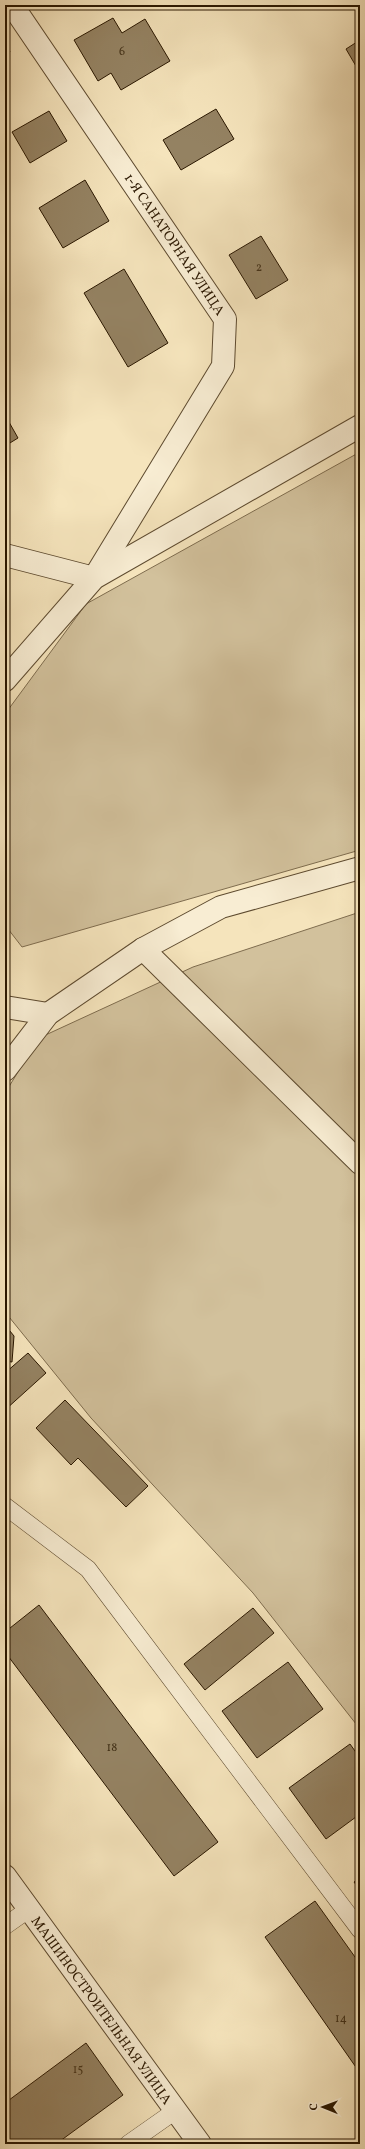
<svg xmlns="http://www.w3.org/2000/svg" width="365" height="2149" viewBox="0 0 365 2149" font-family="Vollkorn,serif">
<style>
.green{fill:#d2c19c;stroke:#7e6c4e}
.building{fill:#948262;stroke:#2a1700}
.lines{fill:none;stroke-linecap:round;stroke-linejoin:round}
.service-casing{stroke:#5d4a2f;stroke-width:18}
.minor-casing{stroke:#5d4a2f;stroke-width:24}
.service{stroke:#f8edd3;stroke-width:17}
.minor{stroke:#f8edd3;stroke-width:22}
.labels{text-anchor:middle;stroke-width:4;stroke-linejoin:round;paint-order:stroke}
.number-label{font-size:12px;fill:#443218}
.street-label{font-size:14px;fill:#2a1700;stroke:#f8edd3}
</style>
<rect width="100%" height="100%" fill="#f5e4bc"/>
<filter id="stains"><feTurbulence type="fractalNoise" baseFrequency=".005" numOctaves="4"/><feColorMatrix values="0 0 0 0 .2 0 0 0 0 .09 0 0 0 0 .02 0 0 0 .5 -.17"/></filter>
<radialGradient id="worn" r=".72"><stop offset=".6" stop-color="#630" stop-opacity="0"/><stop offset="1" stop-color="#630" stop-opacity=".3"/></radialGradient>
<g class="green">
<path d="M360,452V850L22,947L5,925V714L86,604Z"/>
<path d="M360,912V1729L253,1593L91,1418L5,1312V1093L39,1038L193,967Z"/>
</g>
<g class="building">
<path d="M113,18L122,33L145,19L170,61L121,90L111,73L98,81L74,40Z"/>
<path d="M360,40V73L346,49Z"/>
<path d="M5,43L10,52L5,55Z"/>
<path d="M216,109L234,139L181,170L163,140Z"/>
<path d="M49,111L67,141L30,163L12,132Z"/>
<path d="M85,180L109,221L63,248L39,208Z"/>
<path d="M261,236L288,280L256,299L229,255Z"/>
<path d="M124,269L168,343L128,367L84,293Z"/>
<path d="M5,415L18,438L5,446Z"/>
<path d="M5,1325L14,1336L12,1362L5,1361Z"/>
<path d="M28,1353L46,1373L5,1410V1373Z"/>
<path d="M65,1400L148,1486L126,1507L78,1458L71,1465L36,1428Z"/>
<path d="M39,1605L218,1842L174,1876L5,1652V1632Z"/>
<path d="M253,1608L274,1633L205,1690L184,1664Z"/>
<path d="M288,1662L323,1709L257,1758L222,1711Z"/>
<path d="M350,1744L360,1758V1814L326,1839L289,1788Z"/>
<path d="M360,1878V1890L354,1882Z"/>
<path d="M315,1901L360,1964V2073L265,1937Z"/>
<path d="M86,2043L123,2095L56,2144H5V2103Z"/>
</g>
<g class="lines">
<g class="service-casing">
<g id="service">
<path d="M5,1506L88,1569L360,1930"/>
<path d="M5,1926L29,1909"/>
<path d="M128,2144L175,2111"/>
</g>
</g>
<g class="minor-casing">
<g id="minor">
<path d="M5,555L94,578L223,366L225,319L12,5"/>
<path d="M5,680L94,578L360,426"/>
<path d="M143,949L360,1163"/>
<path d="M5,1007L48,1014"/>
<path d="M5,1070L48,1014L143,949L221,907L360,868"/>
<path d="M5,1876L200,2144"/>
</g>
</g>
<use href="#service" class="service"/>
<use href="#minor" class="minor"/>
</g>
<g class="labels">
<g class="number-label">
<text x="122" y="55">6</text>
<text x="259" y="271">2</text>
<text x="112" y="1751">18</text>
<text x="341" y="2022">14</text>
<text x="78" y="2073">15</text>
</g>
<g class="street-label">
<text transform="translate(175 244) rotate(56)" y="5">1-Я САНАТОРНАЯ УЛИЦА</text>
<text transform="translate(102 2010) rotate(54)" y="5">МАШИНОСТРОИТЕЛЬНАЯ УЛИЦА</text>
</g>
</g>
<rect width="365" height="2149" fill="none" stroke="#f5e4bc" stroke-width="20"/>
<rect x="6" y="6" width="353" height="2137" fill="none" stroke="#2a1700" stroke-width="2"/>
<rect x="10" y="10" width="345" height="2129" fill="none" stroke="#2a1700"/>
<g transform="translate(323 2107) rotate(271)" stroke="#f8edd3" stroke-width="3" paint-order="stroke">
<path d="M0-3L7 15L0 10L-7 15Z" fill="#2a1700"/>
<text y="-6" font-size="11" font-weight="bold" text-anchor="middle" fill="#2a1700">С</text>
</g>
<rect width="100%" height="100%" filter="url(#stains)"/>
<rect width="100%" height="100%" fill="url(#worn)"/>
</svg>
